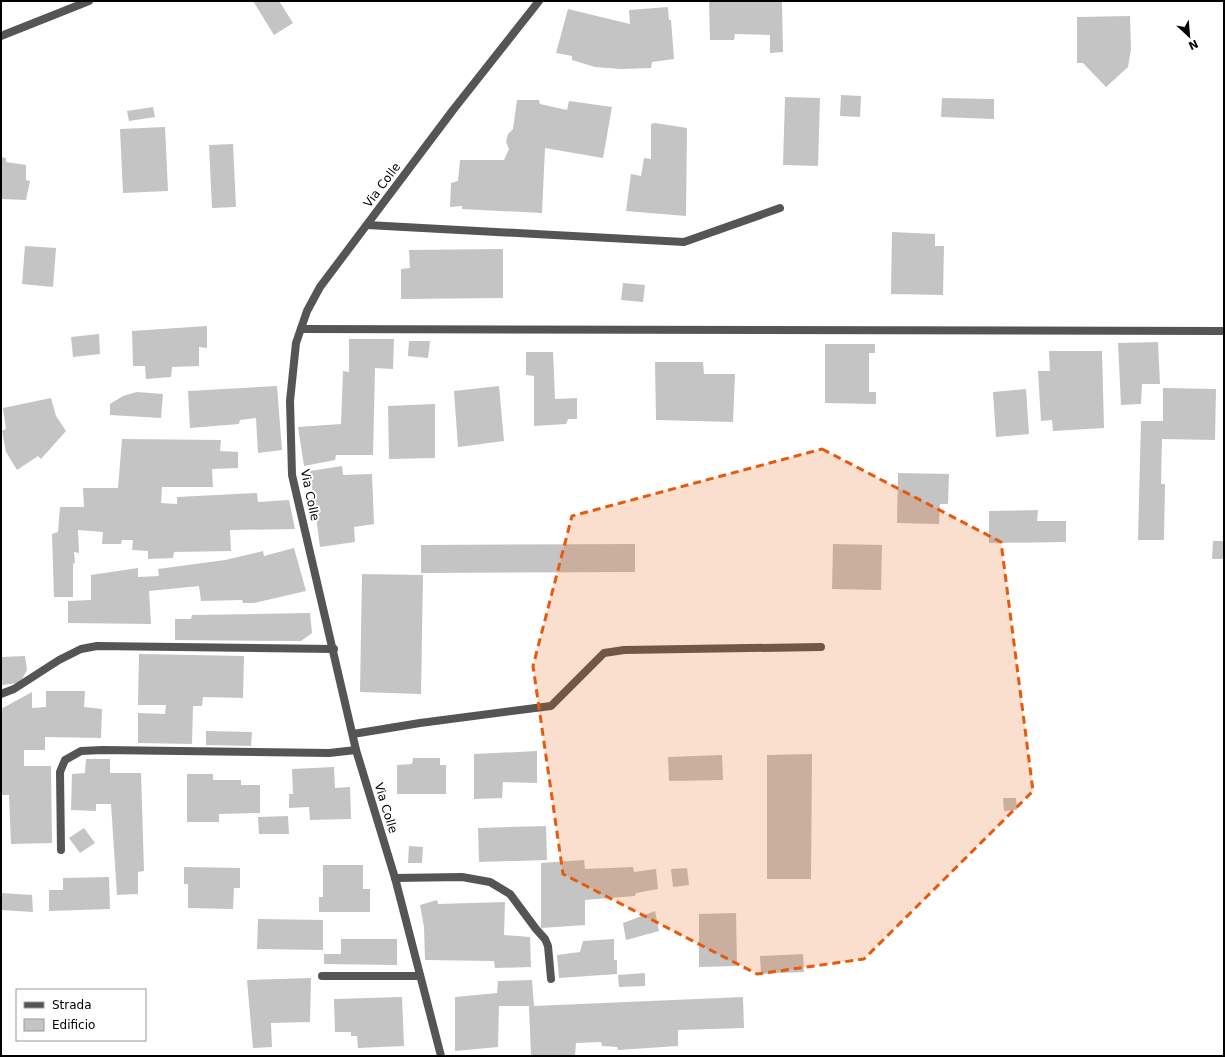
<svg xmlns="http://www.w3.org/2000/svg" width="1225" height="1057" viewBox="0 0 1225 1057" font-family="'DejaVu Sans',sans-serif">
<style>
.building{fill:#c4c4c4}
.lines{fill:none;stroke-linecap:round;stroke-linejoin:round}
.minor{stroke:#555;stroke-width:8}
.tertiary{stroke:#555;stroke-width:8}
.marked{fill:#e8590c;fill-opacity:0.2;stroke:#e8590c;stroke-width:3;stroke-dasharray:8 5;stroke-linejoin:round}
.labels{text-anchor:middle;stroke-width:4;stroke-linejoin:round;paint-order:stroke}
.street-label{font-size:12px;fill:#000;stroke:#fff}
</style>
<rect width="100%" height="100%" fill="#fff"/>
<g class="building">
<path d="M253,1H279L293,23L274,35Z"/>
<path d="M709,1H782L783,52L770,53V35L735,34L734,40H710Z"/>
<path d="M668,7L669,20H671L674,59L652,62L651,68L621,69L595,67L572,60V56L556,53L568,9L630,24L629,10Z"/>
<path d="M1130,16L1131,49L1128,67L1106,87L1083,63H1077V17Z"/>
<path d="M841,95L861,96L860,117L840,116Z"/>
<path d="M785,97L820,98L818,166L783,165Z"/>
<path d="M942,98L994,99V119L941,117Z"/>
<path d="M517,100H539L540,104L567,110L569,101L612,107L603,158L545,148L542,213L462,209V206L450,207L451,183L458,181L460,160H504L509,149L506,142L508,134L513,129Z"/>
<path d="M153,107L155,117L129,121L127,111Z"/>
<path d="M655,123L687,128L686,216L626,211L631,174L641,176L644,158L651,159V124Z"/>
<path d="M165,127L168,191L123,193L120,129Z"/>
<path d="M233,144L236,207L212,208L209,145Z"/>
<path d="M1,157L6,158V162L26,165V180L30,181L26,200L1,199Z"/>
<path d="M892,232L935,234V246H944L943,295L891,294Z"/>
<path d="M25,246L56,248L53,287L22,284Z"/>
<path d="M503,249V298L401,299V269L410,268L409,250Z"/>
<path d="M623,283L645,285L643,302L621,300Z"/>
<path d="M207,326V348L199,347V366L172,367L171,377L146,379L145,366H133L132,331Z"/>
<path d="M99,334L100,354L73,357L71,337Z"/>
<path d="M349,339H394L393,369L375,368L373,455H336L335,460L304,466L298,427L341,424L343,371L349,372Z"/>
<path d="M409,341H430L428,358L408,356Z"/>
<path d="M1158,342L1160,384H1142L1141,404L1121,405L1118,343Z"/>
<path d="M825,344H875V353H869V392H876V404L825,403Z"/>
<path d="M1049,351H1102L1104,428L1053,431L1052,420L1041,421L1038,371H1050Z"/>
<path d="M526,352H553L555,399L577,398V419H568L566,424L534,426V376L526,375Z"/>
<path d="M655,362H703L704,374H735L733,422L656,420Z"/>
<path d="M277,386L282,450L258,453L256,418L240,420L239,424L190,428L188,391Z"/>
<path d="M499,386L504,441L458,447L454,391Z"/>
<path d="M1163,388L1216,389L1215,440L1162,439L1161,484H1165L1164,540H1138L1141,421H1163Z"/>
<path d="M1026,389L1029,434L996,437L993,392Z"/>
<path d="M137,392L163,394L161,418L110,415V404L123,396Z"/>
<path d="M51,398L56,416L66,431L41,459L38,456L17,470L6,452L2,431L6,429L3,408Z"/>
<path d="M435,404V458L389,459L388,406Z"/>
<path d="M122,439L221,440L220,451L238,452V468L212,469L213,487H162L161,503L177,504V497L257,493L258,502L289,500L295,529L230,530L231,551L174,552L173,558L148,559V551L132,550L133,540H122L121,544H102L103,532L78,530L79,553L74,552L75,563L73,564V597H54L52,534L58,532L60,507H84L83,488H118Z"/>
<path d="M342,466L343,475L372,474L374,524L354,527L355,542L320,547L310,471Z"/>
<path d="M898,473L949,474L948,504H940L939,524L897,523Z"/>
<path d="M1038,510L1037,521H1066V542L989,543V511Z"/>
<path d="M1213,541H1224V559H1212Z"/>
<path d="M635,544V572L421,573V545Z"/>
<path d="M833,544L882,545L881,590L832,589Z"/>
<path d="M294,548L306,591L254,603H243L242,600L201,601L199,586L149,591L151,624L68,623V601L91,600V575L138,568V577L159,576L158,569L225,560L263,551L264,556Z"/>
<path d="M362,574L423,575L421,694L360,692Z"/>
<path d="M310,613L312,633L301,641L175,640V619H191L192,615Z"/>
<path d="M139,654L244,656L243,698L203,697L202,706H193L192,744L138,743V713L165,714L166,705H138Z"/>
<path d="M25,656L27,670L20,683L1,685V657Z"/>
<path d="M46,691H85L84,707L102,709L101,738L45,737V750H24V766H51L52,843L11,844L9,795H1V709L32,692V708L46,707Z"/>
<path d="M206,731L252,732L251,746L206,745Z"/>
<path d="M537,751V783L503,782L502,798L474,799V754Z"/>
<path d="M812,754L811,879H767V755Z"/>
<path d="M722,755L723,780L669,781L668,757Z"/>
<path d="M413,758H440V765H446V794H397V765L412,764Z"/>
<path d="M86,759H110V773H141L144,871L138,872V894L117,895L111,804H96V811L71,810L72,774L85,773Z"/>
<path d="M334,767L335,788L350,787L351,819L310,820L309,807L289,808V794H293L292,769Z"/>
<path d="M187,774H213V780H241V785H260V813L219,814V822H187Z"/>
<path d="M1003,798H1016L1017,810L1004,811Z"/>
<path d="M288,816L289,834H259L258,817Z"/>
<path d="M546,826L547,860L479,862L478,828Z"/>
<path d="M84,828L95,843L80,853L69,838Z"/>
<path d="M409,846L423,847L422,863H408Z"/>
<path d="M584,860L585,869L633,867L634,872L656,869L658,889L636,893L635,896L585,900V925L541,928V863Z"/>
<path d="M323,865H363V889H370V912H319V897H323Z"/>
<path d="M184,867L240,868V888H234L233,909L188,908V884H184Z"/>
<path d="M687,868L689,885L673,887L671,869Z"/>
<path d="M109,877L110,909L49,911V890H63V878Z"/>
<path d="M1,893L32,895L33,912L1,910Z"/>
<path d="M437,900L438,904L505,902L504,935L530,937L531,967L495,968L494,961L425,960L424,927L420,905Z"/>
<path d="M655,911L659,931L626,940L623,923Z"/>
<path d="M736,913L737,966L699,967V914Z"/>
<path d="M258,919L323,920V950L257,949Z"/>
<path d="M341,939H397V965L324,964V954H341Z"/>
<path d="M614,939V960H617V974L559,978L557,955L580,952L583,941Z"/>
<path d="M803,954L804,972L761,974L760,956Z"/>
<path d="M645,973V986L619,987L618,975Z"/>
<path d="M311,978L310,1022L271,1023L272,1047L253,1048L247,980Z"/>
<path d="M532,980L534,1006L743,997L744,1028L678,1030V1046L618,1050L617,1047L602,1046L601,1042L576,1043L575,1056H531L529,1006H499L498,1047L455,1051V997L497,993L498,981Z"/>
<path d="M402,997L404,1046L358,1048L357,1036H351V1032H335L334,999Z"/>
</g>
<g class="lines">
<g class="minor">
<path d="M367,225L684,242L780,208"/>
<path d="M301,329L1224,331"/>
<path d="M1,694L14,689L59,660L81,649L97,646L334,649"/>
<path d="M353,734L420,723L551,706L604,653L624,650L821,647"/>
<path d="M61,850L60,772L65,760L81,751L102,750L329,753L356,750"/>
<path d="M395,878L462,877L490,882L510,894L536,929L545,939L548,946L551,979"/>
<path d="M322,976H420"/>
<path d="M441,1056L395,878L356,750L292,475L290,401L296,343L307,311L320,287L453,110L539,1"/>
</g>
<path class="tertiary" d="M1,36L89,1"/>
</g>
<path class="marked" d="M822,449L1001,542L1033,791L864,959L757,974L563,874L533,666L572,516Z"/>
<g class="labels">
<g class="street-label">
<text transform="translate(382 185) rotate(-53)" y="4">Via Colle</text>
<text transform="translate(310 495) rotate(78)" y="4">Via Colle</text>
<text transform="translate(386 808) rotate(73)" y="4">Via Colle</text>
</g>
</g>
<rect width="1225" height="1057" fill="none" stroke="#000000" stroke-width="4"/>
<rect x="16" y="989" width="130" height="52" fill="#ffffff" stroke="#999999"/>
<rect x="24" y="1002" width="20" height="6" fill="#555555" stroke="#999999"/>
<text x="52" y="1009" font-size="12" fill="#000000">Strada</text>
<rect x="24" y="1019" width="20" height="12" fill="#c4c4c4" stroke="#999999"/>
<text x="52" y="1029" font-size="12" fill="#000000">Edificio</text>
<g transform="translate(1189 36) rotate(154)" stroke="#ffffff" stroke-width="3" paint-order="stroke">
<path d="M0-3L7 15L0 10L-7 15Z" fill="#000000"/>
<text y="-6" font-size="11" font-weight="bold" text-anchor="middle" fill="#000000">N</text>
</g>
</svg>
